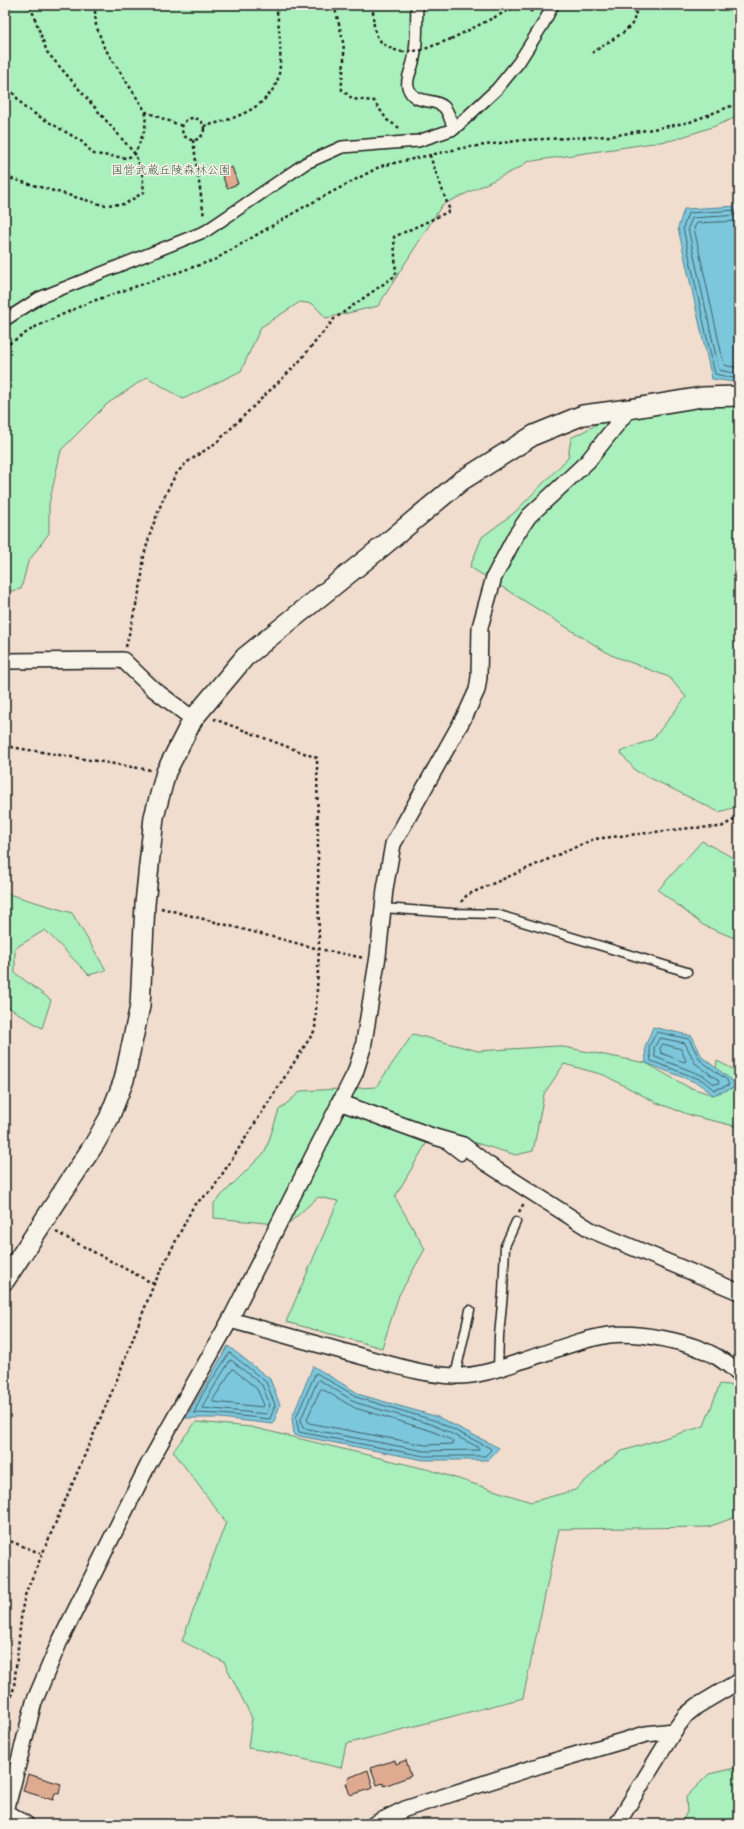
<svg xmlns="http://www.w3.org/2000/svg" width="744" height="1829" viewBox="0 0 744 1829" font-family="'Patrick Hand','Klee One',sans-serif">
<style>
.green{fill:#aaf0bc;stroke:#63866c}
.water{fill:#7cc7dc;stroke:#56838f}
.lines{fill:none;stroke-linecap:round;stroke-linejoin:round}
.shore{stroke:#426069;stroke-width:1}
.building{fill:#deab91;stroke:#1c1c1c}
.service-casing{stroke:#1c1c1c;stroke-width:11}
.pedestrian-casing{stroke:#1c1c1c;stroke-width:14}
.minor-casing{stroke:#1c1c1c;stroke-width:18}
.tertiary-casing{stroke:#1c1c1c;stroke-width:22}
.path{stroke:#1c1c1c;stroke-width:2.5;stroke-dasharray:3 3;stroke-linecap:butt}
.service{stroke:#f7f3e8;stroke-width:8}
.pedestrian{stroke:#f7f3e8;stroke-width:11}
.minor{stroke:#f7f3e8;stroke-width:15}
.tertiary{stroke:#f7f3e8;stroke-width:19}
.path-bridge{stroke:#1c1c1c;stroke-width:2.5;stroke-dasharray:3 3;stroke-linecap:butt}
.labels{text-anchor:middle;stroke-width:3;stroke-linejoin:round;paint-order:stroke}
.park-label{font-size:12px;fill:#475c4c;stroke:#f7f3e8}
</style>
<rect width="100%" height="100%" fill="#f0ddce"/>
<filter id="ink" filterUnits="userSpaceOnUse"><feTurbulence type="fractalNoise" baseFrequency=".025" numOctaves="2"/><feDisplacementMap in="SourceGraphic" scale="8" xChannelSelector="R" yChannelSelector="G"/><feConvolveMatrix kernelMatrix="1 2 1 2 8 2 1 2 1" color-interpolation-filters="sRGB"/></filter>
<g filter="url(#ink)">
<g class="green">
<path d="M5,5H739V116L715,126L673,140L526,162L523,166L442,205L378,306L326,318L313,304L300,302L261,327L241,371L183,399L147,377L107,404L61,450L49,504V533L28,562L21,589L5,592Z"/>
<path d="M647,398L739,404V806L719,812L636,771L620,752L653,739L686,697L669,677L611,655L470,567L482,537L514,513L568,458L571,438Z"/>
<path d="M702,841L739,861V940L703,925L658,890Z"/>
<path d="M5,893L72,913L106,970L89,975L45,930L15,948V973L51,1000L42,1028L5,1005Z"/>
<path d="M413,1034L478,1051L558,1046L646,1063L688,1087L713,1095L717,1061L739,1072V1127L693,1116L657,1103L604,1075L564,1064L544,1094L533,1151L516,1155L459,1138L427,1142L395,1197L425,1249L399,1295L382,1348L286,1322L338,1201L318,1197L287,1225L214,1218V1203L265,1152L279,1110L301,1091L376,1087Z"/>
<path d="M720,1384L736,1386L739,1387V1518L736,1517L708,1527L559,1529L523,1698L346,1744L341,1768L278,1753L248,1748L252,1718L224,1662L182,1641L226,1522L173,1451L196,1422L251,1427L430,1470L531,1502L575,1490L605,1463L622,1451L704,1426Z"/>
<path d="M739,1767V1824H681L687,1812L686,1797L709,1774Z"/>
</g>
<g class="water">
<path d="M739,206V381L734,382L712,379L678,228L684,209Z"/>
<path d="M653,1027L692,1036L702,1057L739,1086L713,1095L700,1084L646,1063L645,1047Z"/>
<path d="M228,1346L270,1379L280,1405L273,1424L220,1418H186Z"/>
<path d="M313,1366L361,1395L438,1417L499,1448L488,1460H424L294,1435L292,1418Z"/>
</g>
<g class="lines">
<g class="shore">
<path d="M739,210L688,213L683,228L715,374L733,378L739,377"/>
<path d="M739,215L692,218L688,228L719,370L733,373L739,372"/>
<path d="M739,221L697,223L694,228L724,365L733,367L739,366"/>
<path d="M657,1032L689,1039L700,1060L727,1080L729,1085L714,1090L702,1080L651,1061L649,1047Z"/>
<path d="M660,1038L685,1043L695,1063L718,1080L719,1083L714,1084L704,1076L655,1057L654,1048Z"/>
<path d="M663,1044L681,1049L686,1061L684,1062L661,1053L660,1049Z"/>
<path d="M230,1353L266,1382L275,1405L270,1419L220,1414L194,1413L202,1395Z"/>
<path d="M231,1360L262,1385L270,1405L267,1414L202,1408L207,1398Z"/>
<path d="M233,1369L257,1389L264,1405L263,1407L213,1402V1400Z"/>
<path d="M316,1373L359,1398L436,1421L490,1448L491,1450L485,1456H424L299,1432L296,1418Z"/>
<path d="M319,1380L357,1403L434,1425L478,1447L479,1450L424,1451L303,1428L301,1419L317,1382Z"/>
<path d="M322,1389L355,1408L432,1431L453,1441V1444L425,1445L309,1423L307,1419L320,1390Z"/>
</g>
</g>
<g class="building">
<path d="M232,167L238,184L227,188L221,172Z"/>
<path d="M395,1760L396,1764L406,1760L411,1776L384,1786L383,1783L377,1785L371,1768Z"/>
<path d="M368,1770L373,1788L350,1795L346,1783H349L348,1778Z"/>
<path d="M28,1774L61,1784L59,1794L55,1793L53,1800L23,1791Z"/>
<path d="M160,1821L172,1824H159Z"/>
</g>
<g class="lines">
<g class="service-casing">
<g id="service">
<path d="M383,908L452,913L496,914L687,972"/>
<path d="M444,1143L461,1156"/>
<path d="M498,1369L499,1336L503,1293L505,1246L516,1222"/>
<path d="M455,1376L470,1310"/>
</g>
</g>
<g class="pedestrian-casing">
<g id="pedestrian">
<path d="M417,5C416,25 418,47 412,66C410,73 406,80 408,87C414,106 434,97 444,107C449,112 451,122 454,129"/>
<path d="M5,320L39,298L206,231L306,163L342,147L418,141L454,129L497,89L519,62L543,24L553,5"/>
</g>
</g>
<g class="minor-casing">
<g id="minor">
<path d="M5,661L123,660L152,688L193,719"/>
<path d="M339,1102L435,1137L463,1145L486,1163L591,1230L739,1292"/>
<path d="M230,1320C273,1332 317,1344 360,1356C391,1364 423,1375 455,1376C477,1377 501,1368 522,1361C550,1352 580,1339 609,1335C640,1332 690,1341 717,1357C725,1362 732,1368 739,1373"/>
<path d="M7,1812L26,1824"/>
<path d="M5,1815L34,1702L59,1643L148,1465L230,1320L355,1073L363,1048L378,956L385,889L393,844L467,712L477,690L479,677L480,627L494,577L516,535L529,516L588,461L629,409"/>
<path d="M374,1824L405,1809L541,1765L646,1734L674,1731"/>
<path d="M617,1824L674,1731L686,1715L697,1706L739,1681"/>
</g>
</g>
<g class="tertiary-casing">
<path id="tertiary" d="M5,1280L95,1143L109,1118L124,1080L140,1006L145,904L154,817L166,772L193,719L208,701L245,657L383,546L461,481L534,435L583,415L629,409L702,397L739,396"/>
</g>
<g class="path">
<path d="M96,5L95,11L96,25L104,47L146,112L182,126"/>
<path d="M334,5C338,22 345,41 344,59C344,70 341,79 342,90L353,99L374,101L387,120L401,129"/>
<path d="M373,5C373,32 374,45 402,52"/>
<path d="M519,5L535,13"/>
<path d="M451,39L519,5"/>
<path d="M592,53L624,32L633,23L638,5"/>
<path d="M734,75L739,80"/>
<path d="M5,83L25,108L81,141L94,154L127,158L135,154L145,129L146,112"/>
<circle cx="193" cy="129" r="11"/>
<path d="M204,126C231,120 262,111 276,84C284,67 279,24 276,5"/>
<path d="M193,140L204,217"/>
<path d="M5,177L103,205L125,204L144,192L142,172L135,154L47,52L30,5"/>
<path d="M5,348L10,343L37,326L90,302L214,260L304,207L381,166L462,148L524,140L611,136L658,128L690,122L739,103"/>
<path d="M126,647L141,584L144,555L152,528L163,499L176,474L186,463L216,443L298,363L334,319L396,275L394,237L450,211L430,156"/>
<path d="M5,746L151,770"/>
<path d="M461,902L467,895L594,839L690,828L721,827L739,817"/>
<path d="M161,908L319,949L364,958"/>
<path d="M519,1212L524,1203"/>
<path d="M56,1232L154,1284"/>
<path d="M5,1539L42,1554"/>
<path d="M5,1720L14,1687L22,1609L26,1592L116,1382L154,1284L194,1205L212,1190L315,1030L319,949L317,758L214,719"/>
</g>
<use href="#service" class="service"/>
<use href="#pedestrian" class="pedestrian"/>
<use href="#minor" class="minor"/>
<use href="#tertiary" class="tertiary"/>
<path class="path-bridge" d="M402,52L422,50L451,39"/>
</g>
</g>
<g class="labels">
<g class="park-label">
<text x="171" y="174">国営武蔵丘陵森林公園</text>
</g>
</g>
<rect width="744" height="1829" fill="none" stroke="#f7f3e8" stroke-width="20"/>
<rect x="10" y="10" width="724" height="1809" fill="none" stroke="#1c1c1c" stroke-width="1.5" filter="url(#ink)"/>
</svg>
